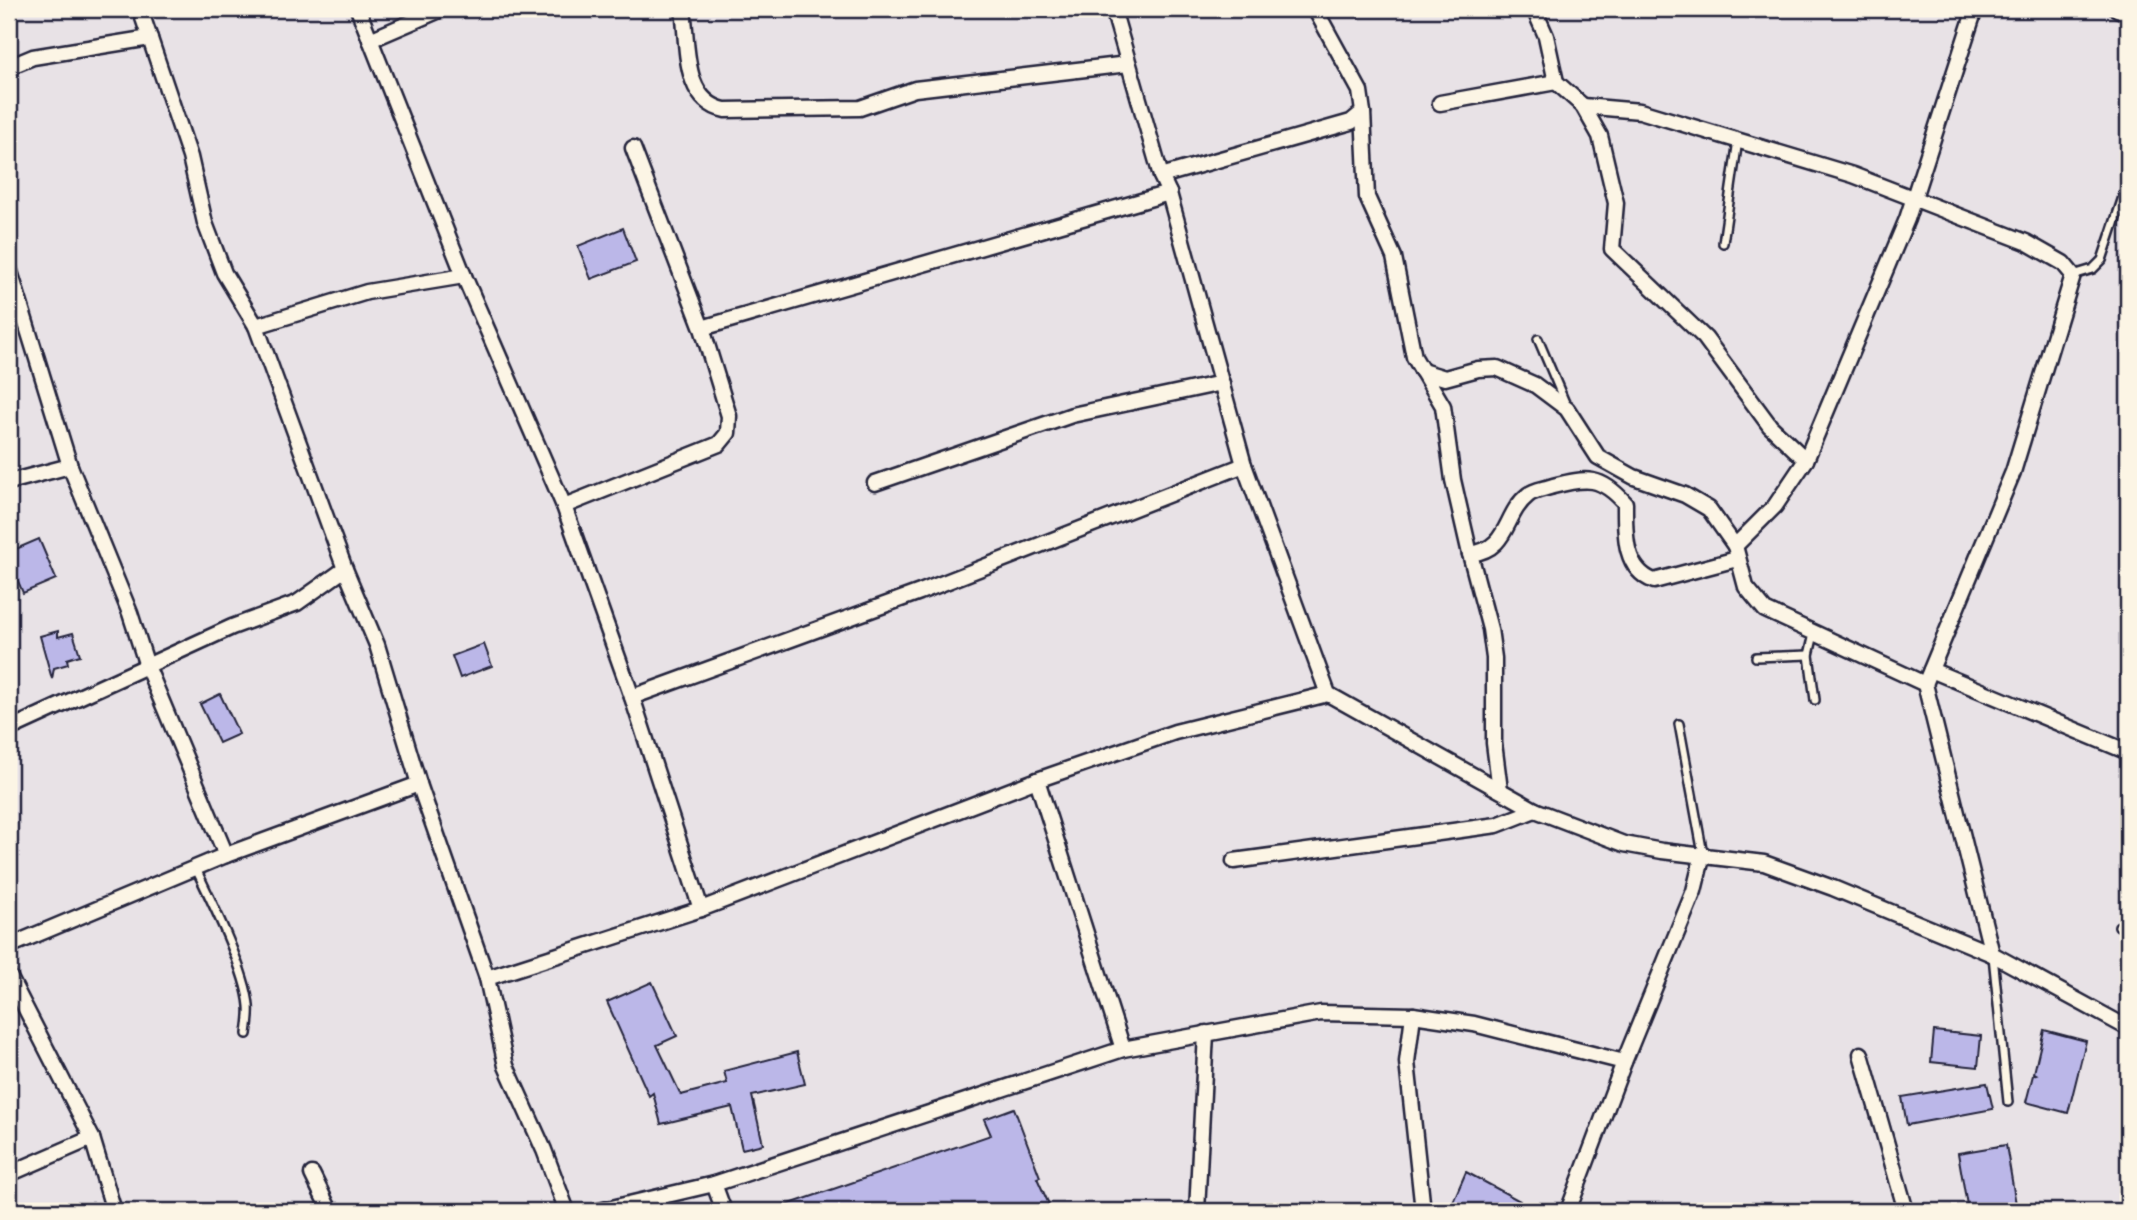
<svg xmlns="http://www.w3.org/2000/svg" width="2137" height="1220" viewBox="0 0 2137 1220" font-family="'Comic Neue',sans-serif">
<style>
.building{fill:#bbb7e8;stroke:#22223b;stroke-width:2}
.lines{fill:none;stroke-linecap:round;stroke-linejoin:round}
.service-casing{stroke:#22223b;stroke-width:12}
.minor-casing{stroke:#22223b;stroke-width:19}
.service{stroke:#fcf5e5;stroke-width:7}
.minor{stroke:#fcf5e5;stroke-width:14}
</style>
<rect width="100%" height="100%" fill="#e8e2e6"/>
<filter id="ink" filterUnits="userSpaceOnUse"><feTurbulence type="fractalNoise" baseFrequency=".0143" numOctaves="2"/><feDisplacementMap in="SourceGraphic" scale="14" xChannelSelector="R" yChannelSelector="G"/><feConvolveMatrix kernelMatrix="1 2 1 2 8 2 1 2 1" color-interpolation-filters="sRGB"/></filter>
<g filter="url(#ink)">
<g class="building">
<path d="M623,228L636,262L591,279L578,246Z"/>
<path d="M39,539L56,579L23,593L9,560V552Z"/>
<path d="M58,631V637L73,633L80,655L67,659L68,664L54,668L52,679L40,636Z"/>
<path d="M484,644L492,666L460,678L452,656Z"/>
<path d="M220,694L239,734L219,743L200,704Z"/>
<path d="M652,982L677,1036L657,1045L681,1095L727,1083L724,1071L797,1052L805,1084L752,1096L763,1144L742,1149L732,1107L661,1124L653,1093L649,1096L607,1002Z"/>
<path d="M2044,1030L2086,1041L2068,1113L2026,1102L2033,1075L2036,1074L2034,1073Z"/>
<path d="M1934,1031L1981,1036L1978,1067L1931,1062Z"/>
<path d="M1987,1083L1993,1109L1907,1125L1902,1097Z"/>
<path d="M1014,1108L1040,1177L1037,1178L1052,1211H778V1208L991,1135L984,1119Z"/>
<path d="M2006,1145L2017,1210L1968,1211L1958,1153Z"/>
<path d="M1466,1172L1520,1201L1516,1211H1449Z"/>
</g>
<g class="lines">
<g class="service-casing">
<g id="service">
<path d="M1723,243L1738,140"/>
<path d="M2073,275L2093,269L2102,260L2128,182"/>
<path d="M1538,339L1566,405"/>
<path d="M1814,634L1809,655L1815,700"/>
<path d="M1756,657L1809,655"/>
<path d="M1679,724L1703,854"/>
<path d="M196,869C212,902 246,971 249,1006C250,1015 248,1025 247,1034"/>
<path d="M2119,926L2128,930"/>
<path d="M1993,956L2008,1102"/>
<path d="M2128,1028V1117"/>
</g>
</g>
<g class="minor-casing">
<g id="minor">
<path d="M140,9L190,157L205,223L224,273L256,326"/>
<path d="M358,9L464,276"/>
<path d="M683,9C688,44 682,101 725,110L860,108L915,89L1128,64"/>
<path d="M1113,9L1161,176L1169,193L1244,465L1328,694L1535,810L1624,844L1662,851L1764,863L1833,888L1992,954L2128,1028"/>
<path d="M1534,9L1546,36L1556,82L1583,106L1600,136L1616,203L1612,249L1705,338L1770,426L1806,460"/>
<path d="M2117,9L2128,13"/>
<path d="M370,40L442,9"/>
<path d="M9,67L33,57L150,38"/>
<path d="M1440,103L1556,82"/>
<path d="M1363,112L1367,197L1394,257L1414,357L1443,406L1453,480L1470,554"/>
<path d="M1161,176L1351,122L1363,112L1360,91L1315,9"/>
<path d="M9,268L70,466L130,613L147,666L226,855L9,946"/>
<path d="M702,328L1169,193"/>
<path d="M1422,371L1445,378L1478,369L1497,368L1535,385L1567,409L1598,457L1634,477L1685,495L1709,509L1735,546L1746,587L1765,610L1925,684L2013,472L2073,275L2063,263L2026,242L1853,175L1640,111L1583,106"/>
<path d="M9,482L70,466"/>
<path d="M875,483L1072,415L1222,383"/>
<path d="M564,506L719,444L728,433L729,416L702,328L633,148"/>
<path d="M1735,546L1775,506L1806,460L1907,219L1975,9"/>
<path d="M1931,670L2128,752"/>
<path d="M1925,684L1992,954"/>
<path d="M632,697L701,909"/>
<path d="M9,729L232,627L297,603L345,569"/>
<path d="M1037,780L1123,1049"/>
<path d="M1500,790L1494,743V658L1490,629L1470,554C1510,549 1503,515 1528,495C1534,490 1545,489 1553,486C1587,477 1601,476 1625,503C1625,532 1623,569 1654,581L1737,559"/>
<path d="M226,855L419,784"/>
<path d="M1234,861L1497,825L1535,810"/>
<path d="M9,976L92,1138L114,1211"/>
<path d="M487,978L701,909L1037,780L1175,732L1328,694"/>
<path d="M1413,1015L1407,1062L1423,1211"/>
<path d="M1861,1054L1906,1211"/>
<path d="M9,1174L92,1138"/>
<path d="M312,1174L330,1211"/>
<path d="M714,1184L724,1211"/>
<path d="M567,1211L544,1150L506,1066L487,978L419,784L377,645L345,569L256,326L367,292L464,276L564,506L632,697L920,592L1244,465"/>
<path d="M599,1211L714,1184L1123,1049L1321,1013L1413,1015L1474,1024L1624,1062"/>
<path d="M1197,1211L1206,1033"/>
<path d="M1568,1211L1624,1062L1694,891L1703,854"/>
</g>
</g>
<use href="#service" class="service"/>
<use href="#minor" class="minor"/>
</g>
</g>
<rect width="2137" height="1220" fill="none" stroke="#fcf5e5" stroke-width="35"/>
<rect x="18" y="18" width="2102" height="1185" fill="none" stroke="#22223b" stroke-width="2.5" filter="url(#ink)"/>
</svg>
